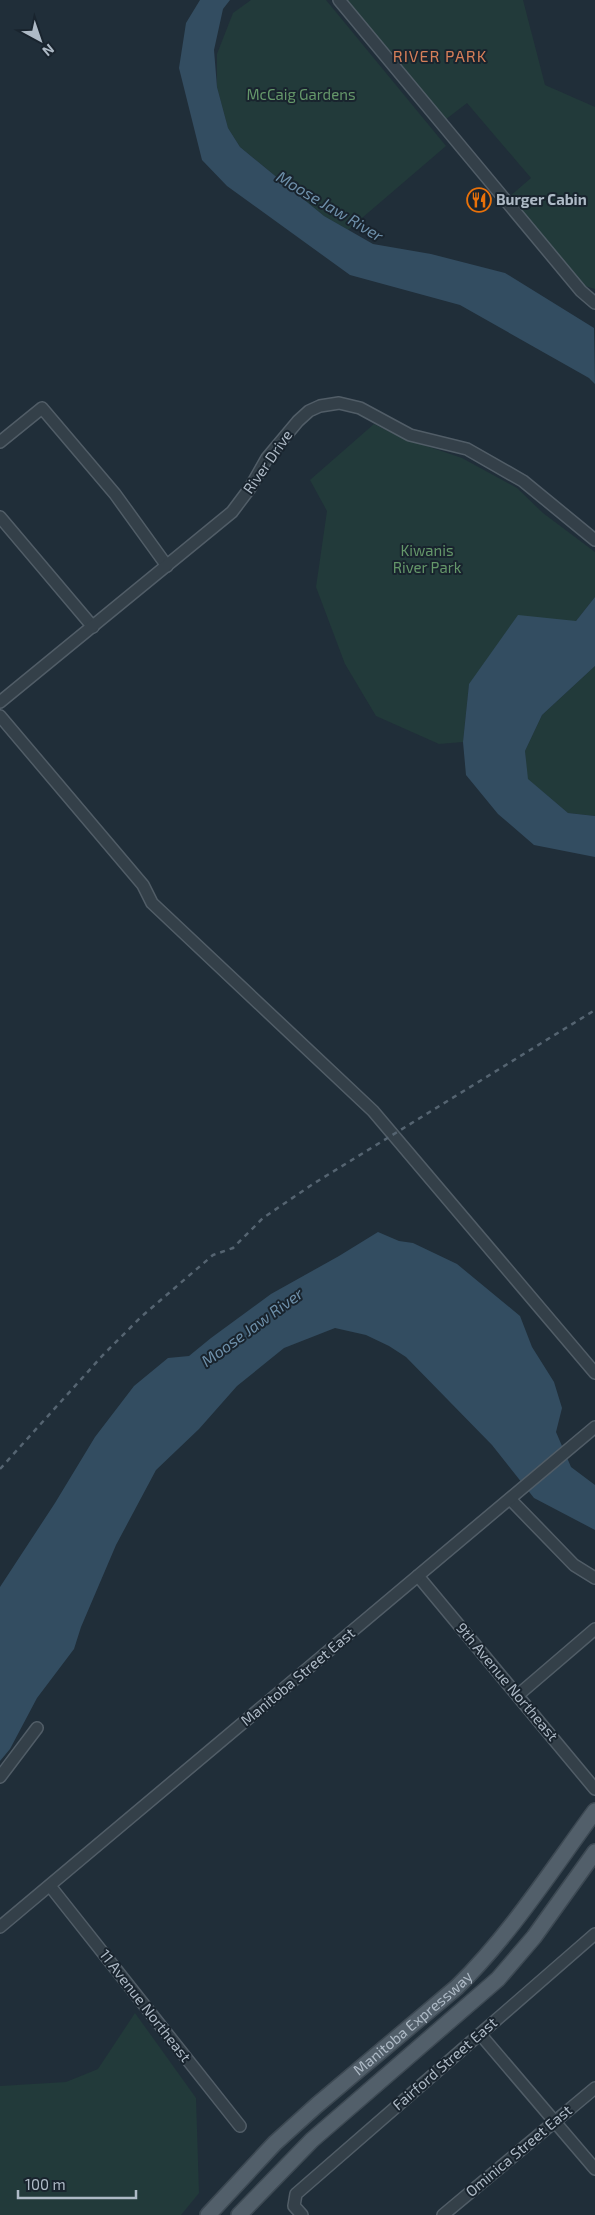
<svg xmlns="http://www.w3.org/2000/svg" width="595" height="2215" viewBox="0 0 595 2215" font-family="'Exo 2',sans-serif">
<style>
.green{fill:#223a3a}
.water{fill:#334d61}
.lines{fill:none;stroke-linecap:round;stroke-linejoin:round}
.minor-casing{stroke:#515d67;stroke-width:14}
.major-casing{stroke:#3d4953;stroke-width:18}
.minor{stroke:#344049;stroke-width:11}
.major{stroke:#525f6a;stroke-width:15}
.rail{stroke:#556471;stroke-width:2.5;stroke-dasharray:5 5;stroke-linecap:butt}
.labels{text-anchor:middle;stroke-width:4;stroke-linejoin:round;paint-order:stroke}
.park-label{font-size:15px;fill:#65976a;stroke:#19242e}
.poi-label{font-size:15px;font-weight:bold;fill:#aebac6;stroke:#19242e;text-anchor:start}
.street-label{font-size:15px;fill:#aebac6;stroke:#19242e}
.neighbourhood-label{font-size:16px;letter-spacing:1px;fill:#d67f59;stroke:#19242e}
.water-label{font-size:16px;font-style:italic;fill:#6e90aa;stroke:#19242e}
</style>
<rect width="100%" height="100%" fill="#202e39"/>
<g class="green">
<path d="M251,0H326L446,146L348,230L324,216L240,147L228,128L217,87V54L233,13Z"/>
<path d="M334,0H523L545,85L595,107V289L585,286L509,197L531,178L467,103L471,100L441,123Z"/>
<path d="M374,424L400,437L462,458L517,488L543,513L595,552V597L576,621L469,684L463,742L439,744L376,716L345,664L316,587L327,511L310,480Z"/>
<path d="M595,666V816L568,813L527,779L525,751L542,715Z"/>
<path d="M135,2013L196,2098L199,2193L181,2215H0V2086L66,2082L98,2069Z"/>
</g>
<g class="water">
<path d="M200,0H230L223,9L214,50L217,87L228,128L240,147L324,216L373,244L431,254L505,273L594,328L595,384L589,378L460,305L350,275L227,186L202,160L179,68L186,23Z"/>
<path d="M595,597V666L542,715L525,751L528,779L568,813L595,816V857L534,845L498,814L466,775L463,742L469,684L518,615L576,621Z"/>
<path d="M378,1232L399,1241L413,1243L457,1264L520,1316L532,1347L554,1382L562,1408L556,1432L571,1467L595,1485V1530L534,1498L492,1445L406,1357L389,1346L366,1335L335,1328L284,1348L237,1386L199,1429L156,1470L116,1545L81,1627L74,1649L37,1698L10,1749L0,1761V1587L55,1503L95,1437L134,1386L168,1358L189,1356L211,1338L271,1294L339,1256Z"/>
</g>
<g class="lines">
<g class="minor-casing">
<g id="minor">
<path d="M339,0L581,291L595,303"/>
<path d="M0,442L42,408L115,494L167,566"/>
<path d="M0,517L93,627"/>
<path d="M0,702L232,512L250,488L267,458L298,421L309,411L320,406L339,403L360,408L410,435L467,449L523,481L595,540"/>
<path d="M0,716L143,885L152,903L373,1111L595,1373"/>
<path d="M510,1499L574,1565L595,1578"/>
<path d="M418,1576L595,1789"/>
<path d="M518,1695L595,1629"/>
<path d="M0,1777L37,1728"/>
<path d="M50,1886L240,2126"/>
<path d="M0,1927L595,1427"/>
<path d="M480,2034L595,2169"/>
<path d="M302,2215L294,2206L296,2194L595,1934"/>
<path d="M443,2215L595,2088"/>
</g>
</g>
<g class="major-casing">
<g id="major">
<path id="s1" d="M208,2215L275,2143L317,2105L457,1987C510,1935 551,1871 595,1811"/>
<path d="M239,2215L312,2140L498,1979L534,1937L595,1852"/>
</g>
</g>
<use href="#minor" class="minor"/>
<use href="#major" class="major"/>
<path class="rail" d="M0,1469L103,1355L141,1317L213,1255L233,1248L263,1218L313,1184L595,1010"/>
</g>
<defs>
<g id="restaurant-ring" transform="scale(1.25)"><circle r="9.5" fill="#19242e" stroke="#e8710a" stroke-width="1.5"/><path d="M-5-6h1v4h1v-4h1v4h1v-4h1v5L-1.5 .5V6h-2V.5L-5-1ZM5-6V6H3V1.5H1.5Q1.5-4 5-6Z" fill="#e8710a"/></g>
</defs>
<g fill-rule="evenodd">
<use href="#restaurant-ring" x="479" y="200"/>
</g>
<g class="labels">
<g class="park-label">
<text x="301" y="100">McCaig Gardens</text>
<text x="427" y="556">Kiwanis<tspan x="427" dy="17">River Park</tspan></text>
</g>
<g class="poi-label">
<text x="496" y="205">Burger Cabin</text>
</g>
<g class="street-label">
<text transform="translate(268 462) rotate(-55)" y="5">River Drive</text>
<text transform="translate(298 1677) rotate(-40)" y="5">Manitoba Street East</text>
<text transform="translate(507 1682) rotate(50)" y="5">9th Avenue Northeast</text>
<text transform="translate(145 2006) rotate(52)" y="5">11 Avenue Northeast</text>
<text dy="5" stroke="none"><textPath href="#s1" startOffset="281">Manitoba Expressway</textPath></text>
<text transform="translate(445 2064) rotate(-41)" y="5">Fairford Street East</text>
<text transform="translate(519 2151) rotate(-40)" y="5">Ominica Street East</text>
</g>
<g class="neighbourhood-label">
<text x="440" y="62">RIVER PARK</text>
</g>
<g class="water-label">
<text transform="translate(330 206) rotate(31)" y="6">Moose Jaw River</text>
<text transform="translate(252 1327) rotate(-36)" y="6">Moose Jaw River</text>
</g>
</g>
<g transform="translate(40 40) rotate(140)" stroke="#19242e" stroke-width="4" paint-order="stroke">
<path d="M0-4L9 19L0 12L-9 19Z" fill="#aebac6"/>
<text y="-8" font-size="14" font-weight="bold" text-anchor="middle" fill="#aebac6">N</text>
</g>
<path d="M18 2190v8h118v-8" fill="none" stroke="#aebac6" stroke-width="2.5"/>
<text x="25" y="2190" font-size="15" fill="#aebac6" stroke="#19242e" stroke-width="4" paint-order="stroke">100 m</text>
</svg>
